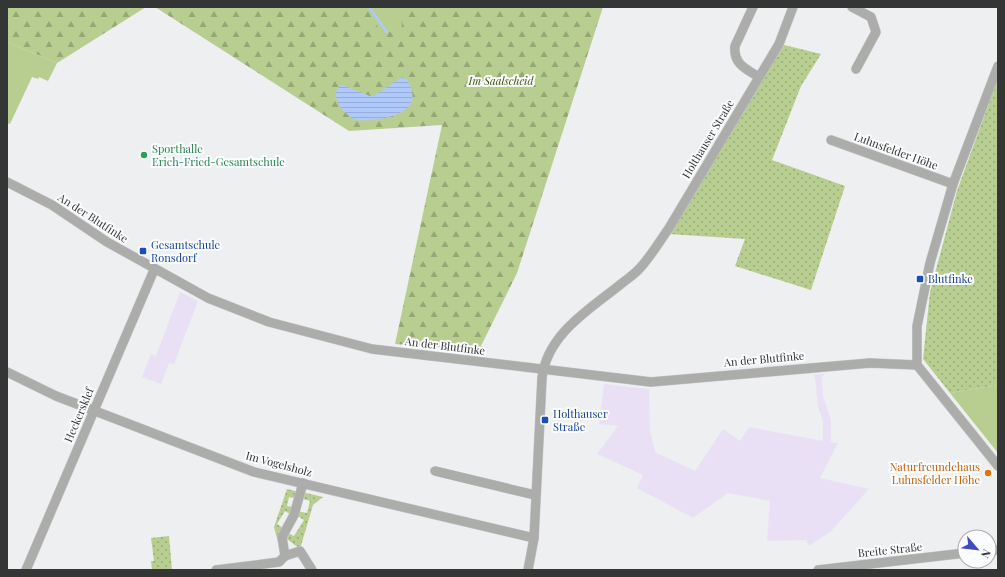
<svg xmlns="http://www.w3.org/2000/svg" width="1005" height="577" viewBox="0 0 1005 577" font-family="'Playfair Display',serif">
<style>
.commercial{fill:#eae0f5}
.grass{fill:url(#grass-dots)}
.forest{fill:url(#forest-firs)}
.green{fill:#b8cd90}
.water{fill:url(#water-rules)}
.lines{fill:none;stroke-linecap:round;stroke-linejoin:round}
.stream{stroke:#b0c9fb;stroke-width:2.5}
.minor-casing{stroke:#c8cacb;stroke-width:10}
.minor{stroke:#acacab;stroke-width:9}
.leisure-dot{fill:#2e9e5b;stroke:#fafcfd;stroke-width:1.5}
.transit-dot{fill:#1a4fb4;stroke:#fafcfd;stroke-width:1.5}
.food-dot{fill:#e8710a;stroke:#fafcfd;stroke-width:1.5}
.labels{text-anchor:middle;stroke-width:4;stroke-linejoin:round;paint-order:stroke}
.park-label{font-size:11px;font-style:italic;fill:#44570a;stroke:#fafcfd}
.street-label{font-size:11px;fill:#343535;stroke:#fafcfd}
.leisure-label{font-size:11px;fill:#27864d;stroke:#fafcfd;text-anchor:start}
.transit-label{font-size:11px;fill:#164399;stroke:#fafcfd;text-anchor:start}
.food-label{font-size:11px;fill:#c56008;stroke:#fafcfd;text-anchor:end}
</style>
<defs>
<pattern id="grass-dots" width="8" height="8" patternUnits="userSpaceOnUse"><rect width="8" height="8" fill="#b8cd90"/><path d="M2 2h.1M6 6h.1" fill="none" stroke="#96a776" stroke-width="1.8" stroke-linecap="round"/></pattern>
<pattern id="forest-firs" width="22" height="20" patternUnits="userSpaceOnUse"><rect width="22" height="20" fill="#b8cd90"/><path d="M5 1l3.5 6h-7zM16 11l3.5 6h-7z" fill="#96a776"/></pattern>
<pattern id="water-rules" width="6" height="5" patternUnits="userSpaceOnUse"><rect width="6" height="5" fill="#b0c9fb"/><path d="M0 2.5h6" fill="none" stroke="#98add8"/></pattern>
</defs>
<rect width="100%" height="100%" fill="#edeff0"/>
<g class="commercial">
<path d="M180,292L198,301L174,364L169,363L161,384L142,377L151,354L156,356Z"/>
<path d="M824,374L822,378L823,396L831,420V442L838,443L820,478L869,489L830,532L809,546L806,540L767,541L770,501L728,493L693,518L637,488L643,475L597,454L618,426L599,424L604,384L649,389L650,431L655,452L695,471L723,429L740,441L749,427L823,441V421L818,407L815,378L813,375Z"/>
</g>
<g class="grass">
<path d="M784,45L821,54L801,86L772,160L845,186L811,290L735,266L745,239L669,234Z"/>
<path d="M998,78V385L950,393L923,359L930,292L957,191Z"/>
<path d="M287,489L299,492L298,499L289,497L287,506L297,508L293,516L285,511L277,524L286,530L282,540L278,542L274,527Z"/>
<path d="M302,492L323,497L313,505L300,549L287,539L283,540L286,532L294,536L304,520L296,515L297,511L307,513L310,501L300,498Z"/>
<path d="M169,536L172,570H152L151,561H154L151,538Z"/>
</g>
<g class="forest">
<path d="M7,7H146L57,63L7,42Z"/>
<path d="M155,7H603L517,273L479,350L395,344L442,125L349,131Z"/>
</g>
<g class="green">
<path d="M365,7H398L402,25L400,30L389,32L380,30Z"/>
<path d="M7,42L57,63L48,81L39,77L38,79L32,77L10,124L7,123Z"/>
<path d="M998,385V453L950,393Z"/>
</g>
<path class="water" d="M402,77L408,80C410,86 414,95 412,101C407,117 371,122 357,120C345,117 326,93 342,85L370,96H374Z"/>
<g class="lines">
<path class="stream" d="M369,7L387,32"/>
<g class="minor-casing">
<g id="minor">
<path d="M753,7L735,46C733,64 746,69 759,77"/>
<path d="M852,7L871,17L876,32L856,69"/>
<path d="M998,66L953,184L930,263L917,326V365L998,466"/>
<path d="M831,140L953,184"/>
<path d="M7,182L52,205L107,242L208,298L269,322L372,349L651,382L870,363L917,365"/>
<path d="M7,372L56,396L254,472L534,538"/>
<path d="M435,471L535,495"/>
<path d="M989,551L998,550"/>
<path d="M285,556L300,551L312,570"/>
<path d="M26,570L154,270"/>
<path d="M216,570L279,562L285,556L282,537L294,515L303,483"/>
<path d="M528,570L534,538L542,378C547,334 590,309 621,284C627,279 635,274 640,268C651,256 660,241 669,228L779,44L793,7"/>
<path d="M818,570L965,553"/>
</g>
</g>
<use href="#minor" class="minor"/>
</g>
<circle class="leisure-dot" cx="144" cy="155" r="4"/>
<g class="transit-dot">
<rect x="139" y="247" width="8" height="8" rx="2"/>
<rect x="916" y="275" width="8" height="8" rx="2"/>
<rect x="541" y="416" width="8" height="8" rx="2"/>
</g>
<circle class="food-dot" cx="988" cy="473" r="4"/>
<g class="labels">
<g class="park-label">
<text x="501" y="85">Im Saalscheid</text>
</g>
<g class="street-label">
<text transform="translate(708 139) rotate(-59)" y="4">Holthauser Straße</text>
<text transform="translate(896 151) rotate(20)" y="4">Luhnsfelder Höhe</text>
<text transform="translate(93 218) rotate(33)" y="4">An der Blutfinke</text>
<text transform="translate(445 346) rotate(7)" y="4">An der Blutfinke</text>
<text transform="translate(764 359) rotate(-5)" y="4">An der Blutfinke</text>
<text transform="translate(79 415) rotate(-67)" y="4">Heckersklef</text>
<text transform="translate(279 464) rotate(15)" y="4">Im Vogelsholz</text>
<text transform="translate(890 550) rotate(-6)" y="4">Breite Straße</text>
</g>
<g class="leisure-label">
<text x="152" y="153">Sporthalle<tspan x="152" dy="13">Erich-Fried-Gesamtschule</tspan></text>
</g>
<g class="transit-label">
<text x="151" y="249">Gesamtschule<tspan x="151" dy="13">Ronsdorf</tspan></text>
<text x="928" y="283">Blutfinke</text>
<text x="553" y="418">Holthauser<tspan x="553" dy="13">Straße</tspan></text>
</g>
<g class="food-label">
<text x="980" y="471">Naturfreundehaus<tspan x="980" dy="13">Luhnsfelder Höhe</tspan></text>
</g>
</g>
<rect width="1005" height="577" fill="none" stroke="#343535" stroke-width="16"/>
<g transform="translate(977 549) rotate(118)"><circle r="19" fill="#fafcfd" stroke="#abacad"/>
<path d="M0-3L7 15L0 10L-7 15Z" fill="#414bbf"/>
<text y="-6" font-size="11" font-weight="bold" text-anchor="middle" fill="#343535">N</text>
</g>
</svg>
